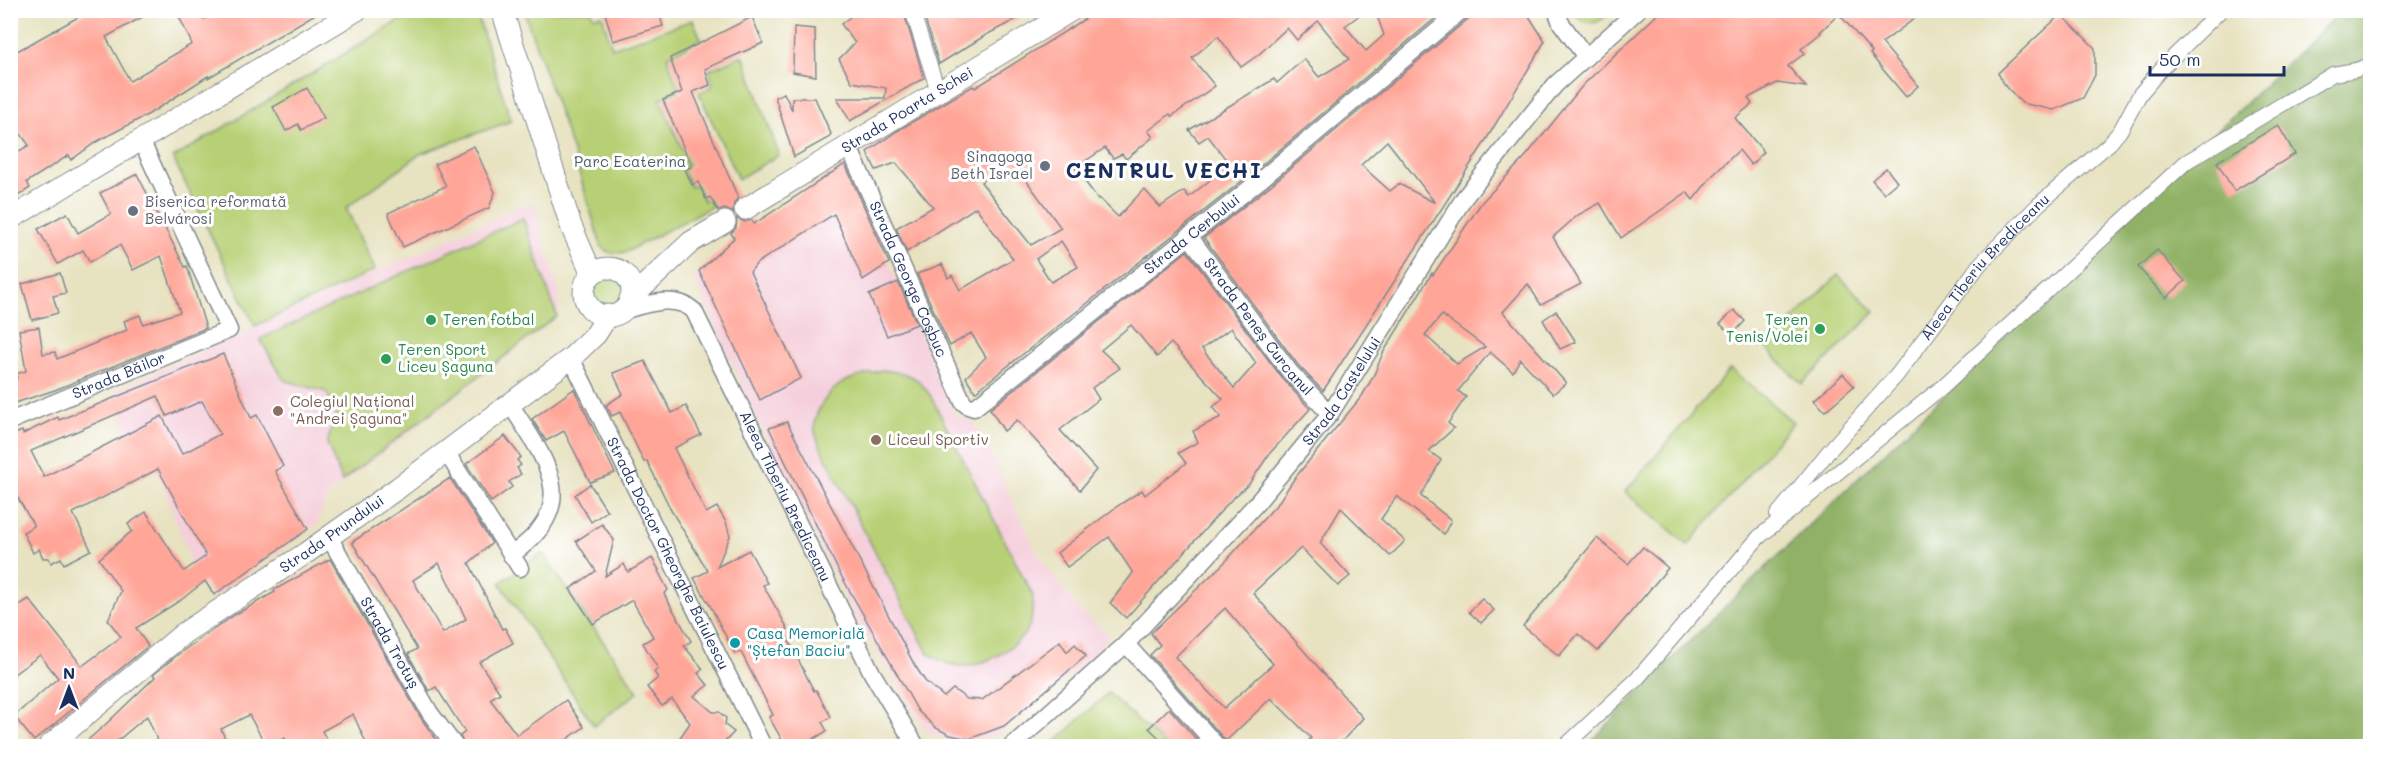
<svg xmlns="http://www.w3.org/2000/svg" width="2381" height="757" viewBox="0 0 2381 757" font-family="Mali,sans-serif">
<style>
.built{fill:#f5cfdb}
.green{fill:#b7d075;stroke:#69806a;stroke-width:1.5}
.forest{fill:#91b266;stroke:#567062;stroke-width:1.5}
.building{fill:#ffa698;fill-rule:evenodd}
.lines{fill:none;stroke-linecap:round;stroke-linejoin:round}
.pedestrian-casing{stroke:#81888f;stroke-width:16}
.minor-casing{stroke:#81888f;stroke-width:19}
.tertiary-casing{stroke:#81888f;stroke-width:23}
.pedestrian{stroke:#fff;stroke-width:14}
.minor{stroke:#fff;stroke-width:16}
.tertiary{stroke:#fff;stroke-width:21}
.worship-dot{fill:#6b7280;stroke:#fff;stroke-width:2}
.leisure-dot{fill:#2e9e5b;stroke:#fff;stroke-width:2}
.education-dot{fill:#8d6e63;stroke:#fff;stroke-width:2}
.culture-dot{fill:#0f9aa8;stroke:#fff;stroke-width:2}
.labels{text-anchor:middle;stroke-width:6;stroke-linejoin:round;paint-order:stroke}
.street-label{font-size:15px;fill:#1b2f5e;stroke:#fff}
.worship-label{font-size:15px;fill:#5b616d;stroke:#fff;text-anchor:end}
.park-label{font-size:15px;fill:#4a5f65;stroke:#fff}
.leisure-label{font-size:15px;fill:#27864d;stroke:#fff;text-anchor:start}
.education-label{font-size:15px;fill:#785e54;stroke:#fff;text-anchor:start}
.culture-label{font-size:15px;fill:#0d838f;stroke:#fff;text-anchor:start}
.district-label{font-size:21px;font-weight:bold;letter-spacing:1.5px;fill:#1b2f5e;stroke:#fff}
</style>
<rect width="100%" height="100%" fill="#fff"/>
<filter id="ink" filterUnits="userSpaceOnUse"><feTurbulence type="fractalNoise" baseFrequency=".0167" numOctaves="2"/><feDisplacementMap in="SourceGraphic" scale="12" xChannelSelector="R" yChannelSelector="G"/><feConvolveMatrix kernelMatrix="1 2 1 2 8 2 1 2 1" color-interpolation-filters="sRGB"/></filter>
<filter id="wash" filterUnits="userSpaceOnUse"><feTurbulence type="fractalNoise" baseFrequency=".008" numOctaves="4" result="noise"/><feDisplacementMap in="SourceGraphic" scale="24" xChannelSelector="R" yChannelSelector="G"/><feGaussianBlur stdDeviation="1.35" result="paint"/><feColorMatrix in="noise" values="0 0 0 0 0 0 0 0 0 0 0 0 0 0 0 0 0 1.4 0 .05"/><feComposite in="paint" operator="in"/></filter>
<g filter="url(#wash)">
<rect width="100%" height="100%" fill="#e7e2c0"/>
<g class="built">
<path d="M845,164L956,416L964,419L970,416L994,460L1038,555L1075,605L1109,636L1097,651L1003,732L967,744L928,733L857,621L756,416L693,276L734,238Z"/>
<path d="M534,203L559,294L558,316L328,495L317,524L213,598L193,567L161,479L135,431H127L112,392L519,207Z"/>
</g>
<g class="green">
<path d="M415,11H476L511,121L420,154L346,208L375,270L255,326L173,158Z"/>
<path d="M524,11H591L594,17L602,15L612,48L693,20L701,39L667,57L679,90L660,99L689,165L683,169L691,187L697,185L704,201L709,199L713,206L626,252C615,254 608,255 601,246L572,149Z"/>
<path d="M1574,11H1609C1601,27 1582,26 1574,11Z"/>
<path d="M743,55L779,155L738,179L699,93L713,86L709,70Z"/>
<path d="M523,218L557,316L342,481L327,443L337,412L326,392L284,380L260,339Z"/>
<path d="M1838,275L1875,312L1802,384L1765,347Z"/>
<circle cx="608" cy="292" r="17"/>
<path d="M1730,369L1793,422L1688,545L1625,492Z"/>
<path d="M883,370C909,374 914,373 930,395L1033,596C1032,605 1033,616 1030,624C1020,648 978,671 953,665C943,663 936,659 928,653L824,454C821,447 816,439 815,431C812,416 825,396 838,386C850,377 869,374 883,370Z"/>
<path d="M542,553L638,692L594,726L500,583Z"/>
<path d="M1108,693L1166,746H1051Z"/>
</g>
<path class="forest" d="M2341,11H2370V746H1587L1657,673Z"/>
<g id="blocks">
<g class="building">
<path d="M91,10H155L106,37L130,81L192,44L176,10H200L204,19L222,10H322L208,78V76L149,114L96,142L71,160L69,155L27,182L30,188L10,201V157L29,145L10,120V55Z"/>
<path d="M604,10H658L663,26L613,41Z"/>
<path d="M859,10H903L924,78L850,121L837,98H885L886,88L852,82L839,59L855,43L841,24Z"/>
<path d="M922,10H1034L986,35L939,64Z"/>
<path d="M1099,10H1366L1345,26L1366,51L1384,35L1375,10H1445L1257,169L975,392L966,377L986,357L971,333L950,346L917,274L942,264L948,278L952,275L960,290L1013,259L976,207L907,252L896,228L933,207L896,163L876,170L867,152L897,131L973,86L975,88ZM1318,21L1349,59L1319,77L1304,59L1277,83L1274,79L1189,130L1199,142L1208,136L1228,162L1218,170L1220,172L1189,197L1184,191L1160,207L1144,189L1118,217L1099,198L1098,199L1075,168L1105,148L1113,158L1122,154L1126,159L1153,137L1148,131L1170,114L1172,116L1215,86L1192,58L1218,36L1241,67L1258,55L1287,28L1297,40ZM1010,158L1061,228L1031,245L981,182ZM1061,241L1078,267L1051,282L1036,259Z"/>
<path d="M1472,10H1525L1545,41L1483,145L1323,391L1298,365L1204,238L1271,185L1469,18ZM1387,141L1416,178L1435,203L1399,184L1390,191L1361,165Z"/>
<path d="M1662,10H1926L1882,43L1918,86L1906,97L1870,54L1872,52L1839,14L1820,32L1821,33L1801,49L1805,53L1788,66L1806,87L1777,83L1748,98L1752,104L1735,118L1764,152L1751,165L1739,150L1712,176L1693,200L1687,192L1621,238L1600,203L1578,215L1553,237L1581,284L1541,305L1528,284L1503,312L1566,383L1553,394L1520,359L1513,372L1490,352L1458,391L1466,397L1448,423L1454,428L1429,451L1441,460L1421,496L1451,520L1444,534L1397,496L1381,519L1405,541L1390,556L1341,508L1320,543L1350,576L1338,586L1301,548L1253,593L1363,718L1337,747H1304L1311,738L1271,698L1226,741L1150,655L1160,645L1151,633L1226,561L1278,503L1294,479L1362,396L1373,377L1383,353L1432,273L1433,275L1482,202L1526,156L1583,85ZM1442,315L1485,347L1457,364L1425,335ZM1225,608L1273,664L1224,708L1175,657Z"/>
<path d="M2061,14L2095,48V75L2083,98L2054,110L2022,103L2004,84L1998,73Z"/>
<path d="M752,17L763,43L705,69L710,85L693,92L738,198L734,203L733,213L725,209L718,211L710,197L706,199L698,182L692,185L685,169L692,167L663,100L682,92L670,58Z"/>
<path d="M794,27L815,29L816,76L793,72Z"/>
<path d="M307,88L324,118L301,130L298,124L286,131L273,107Z"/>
<path d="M784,93L792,110V98H815L831,134L828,138L794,157L775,97Z"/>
<path d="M2278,125L2295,154L2234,191L2217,162Z"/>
<path d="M474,146L495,192L489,208L403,247L388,213L446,186L435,164Z"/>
<path d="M845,164L889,263L863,280L834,214L757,263L750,272L801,378L760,400L699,271L734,238L731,233L736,228L737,218L745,222L752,220L754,224Z"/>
<path d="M1886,168L1897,182L1884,193L1872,180Z"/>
<path d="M137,174L185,267L187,266L206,328L55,390L15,403L10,380L17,378L16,374L26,371L19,330L39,327L43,354L55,352L57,359L127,330L124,321L140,315L143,324L180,312L161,256L133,270L120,245L90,262L83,250L58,264L38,229L67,213L78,233L111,214L100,193Z"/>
<path d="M2157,250L2185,281L2166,298L2138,267Z"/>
<path d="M1187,251L1282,378L1310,409L1270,453L1249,484L1231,500L1126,618L1110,603L1133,573L1109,537L1067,567L1057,553L1116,507L1142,490L1145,495L1186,463L1178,453L1198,442L1193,431L1221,417L1213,407L1223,399L1171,343L1157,357L1131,325L1101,350L1120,368L1092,388L1099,399L1060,430L1096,470L1080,490L1017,420L1004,431L990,409ZM1231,328L1256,363L1234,388L1202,349Z"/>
<path d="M60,273L66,293L53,296L58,313L32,320L22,284Z"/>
<path d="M898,282L917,324L887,336L869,295Z"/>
<path d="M1734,310L1745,321L1732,335L1720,324Z"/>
<path d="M1556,311L1576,342L1560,349L1543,320Z"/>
<path d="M223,354L251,418L257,415L283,466L275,471L308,529L214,595L205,581L181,600L136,628L148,646L34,741L14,716L58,678L40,655L10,677V611L29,599L82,666L121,637L108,620L121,591L99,559L132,531L128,524L146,512L184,571L206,556L158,469L73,513L91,550L64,564L61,558L51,563L49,558H43L39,549L33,553L23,532L34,526L10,484V436L22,431L23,434L58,417L59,420ZM158,396L167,416L202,401L220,434L182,454L162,416L44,477L31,451Z"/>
<path d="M645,361L672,413L686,406L701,435L674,448L706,513L717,507L726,522L730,536L717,567L749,550L767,583L763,585L788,629L784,631L814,691L816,690L831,717L822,722L827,731L800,747H786L769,717L773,715L741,652L735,654L713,611L694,578L708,571L672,512L647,461L644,462L620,412L612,416L606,405L623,394L613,373Z"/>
<path d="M1843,374L1854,386L1825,411L1814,400Z"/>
<path d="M574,389L615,473L590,482L564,431L546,441L532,419Z"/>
<path d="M787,422L914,664L925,681L944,697L953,689L967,699L982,700L1060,641L1067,652L1075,644L1086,656L1004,726L969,739L950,735L936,728L918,711L839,572L769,428Z"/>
<path d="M505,436L521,457L517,460L521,465L517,468L521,474L509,482L512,487L491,502L466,464Z"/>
<path d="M450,478L492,543L469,563L502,629L505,628L513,643L479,662L500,693L490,699L517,735L566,700L584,727L556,747H465L460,736L465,732L436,687L429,691L408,654L417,649L352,542ZM439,563L466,619L443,633L413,580Z"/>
<path d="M590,484L607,511L591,522L575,495Z"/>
<path d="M602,524L614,540L605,576L624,564L628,572L652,558L659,570L658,571L668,590L664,594L691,641L684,646L703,669L698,673L708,685L694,696L713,712H719L726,718L725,725L734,732L720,747H687L679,739L690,723L672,699L662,706L647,687L658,678L654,672L658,669L643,643L653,637L632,600L593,624L570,589L596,571L576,541Z"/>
<path d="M1597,538L1628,564L1643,547L1668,568L1598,651L1578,634L1559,656L1523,626Z"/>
<path d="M330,559L421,718L441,747H368L353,714L322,731L331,747H290L285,738L267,747L249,715L221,729L229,747H160L147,716L110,747H80L106,724L155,677L153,675L181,652L236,614L275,592L274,590Z"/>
<path d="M1482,599L1494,610L1481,623L1469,612Z"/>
<path d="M1169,708L1203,747H1168L1149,728Z"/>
</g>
</g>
</g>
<g filter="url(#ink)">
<use href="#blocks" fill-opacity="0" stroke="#81888f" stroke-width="1.5"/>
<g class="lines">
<g class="pedestrian-casing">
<g id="pedestrian">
<path d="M912,10L938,91"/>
<path id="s1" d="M1777,515L1829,451L1897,375L1980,264L2038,205L2110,143L2120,131L2140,94L2161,69L2221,10"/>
<path d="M1565,746L1637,679L1759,537L1942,387L2186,162L2333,74L2356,70L2370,65"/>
</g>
</g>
<g class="minor-casing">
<g id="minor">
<path d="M1556,10L1561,23L1586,57"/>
<path id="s2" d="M848,145L963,402L968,406L974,408L1264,177L1462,10"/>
<path id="s3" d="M1189,236L1290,372L1330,414"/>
<path id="s4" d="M622,311C644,305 675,293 694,311L872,673L916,746"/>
<path id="s5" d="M571,358L763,746"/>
<path d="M510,404C546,461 584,505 511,555"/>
<path id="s6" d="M10,421L229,330L141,140"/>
<path d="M446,452L520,568"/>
<path id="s7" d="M329,537L430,713L455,746"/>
<path d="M1126,644L1217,746"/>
<path id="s8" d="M1012,746L1126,644L1256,504L1330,414L1464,198L1555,85L1638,10"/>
</g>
</g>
<g class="tertiary-casing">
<g id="tertiary">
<path d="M502,10L571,226L592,274"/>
<path id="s9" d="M745,209L1072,10"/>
<path d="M10,219L357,10"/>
<circle cx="608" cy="292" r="24"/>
<path d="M630,299L691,242L725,222"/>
<path id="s10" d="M49,746L184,633L306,553L398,488L571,358L596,334L608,315"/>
</g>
</g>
<use href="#pedestrian" class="pedestrian"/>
<use href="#minor" class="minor"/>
<use href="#tertiary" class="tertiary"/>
</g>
</g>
<g class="worship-dot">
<circle cx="1045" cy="166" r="6"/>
<circle cx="133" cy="211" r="6"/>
</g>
<g class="leisure-dot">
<circle cx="431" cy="320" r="6"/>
<circle cx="1820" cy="329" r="6"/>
<circle cx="386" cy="359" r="6"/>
</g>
<g class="education-dot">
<circle cx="278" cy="411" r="6"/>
<circle cx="876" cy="440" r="6"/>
</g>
<circle class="culture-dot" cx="735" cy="643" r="6"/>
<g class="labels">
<g class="street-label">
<text dy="5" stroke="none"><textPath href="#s9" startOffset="190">Strada Poarta Schei</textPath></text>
<text dy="5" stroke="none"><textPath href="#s2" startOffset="573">Strada Cerbului</textPath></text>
<text dy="5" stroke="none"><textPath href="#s1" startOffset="324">Aleea Tiberiu Brediceanu</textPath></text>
<text dy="5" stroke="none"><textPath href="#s2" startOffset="147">Strada George Coșbuc</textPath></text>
<text dy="5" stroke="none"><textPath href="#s3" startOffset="114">Strada Peneș Curcanul</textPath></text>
<text dy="5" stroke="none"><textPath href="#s6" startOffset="118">Strada Băilor</textPath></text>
<text dy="5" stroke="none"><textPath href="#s8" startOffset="486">Strada Castelului</textPath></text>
<text dy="5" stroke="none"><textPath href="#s4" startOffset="282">Aleea Tiberiu Brediceanu</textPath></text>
<text dy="5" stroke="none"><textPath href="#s10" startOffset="354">Strada Prundului</textPath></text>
<text dy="5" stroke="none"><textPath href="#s5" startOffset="218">Strada Doctor Gheorghe Baiulescu</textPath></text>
<text dy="5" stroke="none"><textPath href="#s7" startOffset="122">Strada Trotuș</textPath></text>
</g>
<g class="worship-label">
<text x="1033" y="162">Sinagoga<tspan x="1033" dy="17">Beth Israel</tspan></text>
<text x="145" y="207" text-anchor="start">Biserica reformată<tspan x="145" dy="17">Belvárosi</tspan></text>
</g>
<g class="park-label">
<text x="630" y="167">Parc Ecaterina</text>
</g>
<g class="leisure-label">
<text x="443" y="325">Teren fotbal</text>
<text x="1808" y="325" text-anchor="end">Teren<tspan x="1808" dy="17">Tenis/Volei</tspan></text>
<text x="398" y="355">Teren Sport<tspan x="398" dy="17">Liceu Șaguna</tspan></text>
</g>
<g class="education-label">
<text x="290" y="407">Colegiul Național<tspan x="290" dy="17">"Andrei Șaguna"</tspan></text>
<text x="888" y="445">Liceul Sportiv</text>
</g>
<g class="culture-label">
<text x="747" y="639">Casa Memorială<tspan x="747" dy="17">"Ștefan Baciu"</tspan></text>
</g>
<g class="district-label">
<text x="1164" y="178">CENTRUL VECHI</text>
</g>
</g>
<rect width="2381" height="757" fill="none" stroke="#fff" stroke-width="36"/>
<g transform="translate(69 688)" stroke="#ffffff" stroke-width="4.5" paint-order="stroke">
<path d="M0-4.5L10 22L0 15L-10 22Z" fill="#1b2f5e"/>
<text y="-9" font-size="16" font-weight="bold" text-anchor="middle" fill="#1b2f5e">N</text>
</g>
<path d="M2150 66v9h134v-9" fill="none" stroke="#1b2f5e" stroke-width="3"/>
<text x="2159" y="66" font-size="18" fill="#1b2f5e" stroke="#ffffff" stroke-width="4.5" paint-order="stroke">50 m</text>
</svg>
